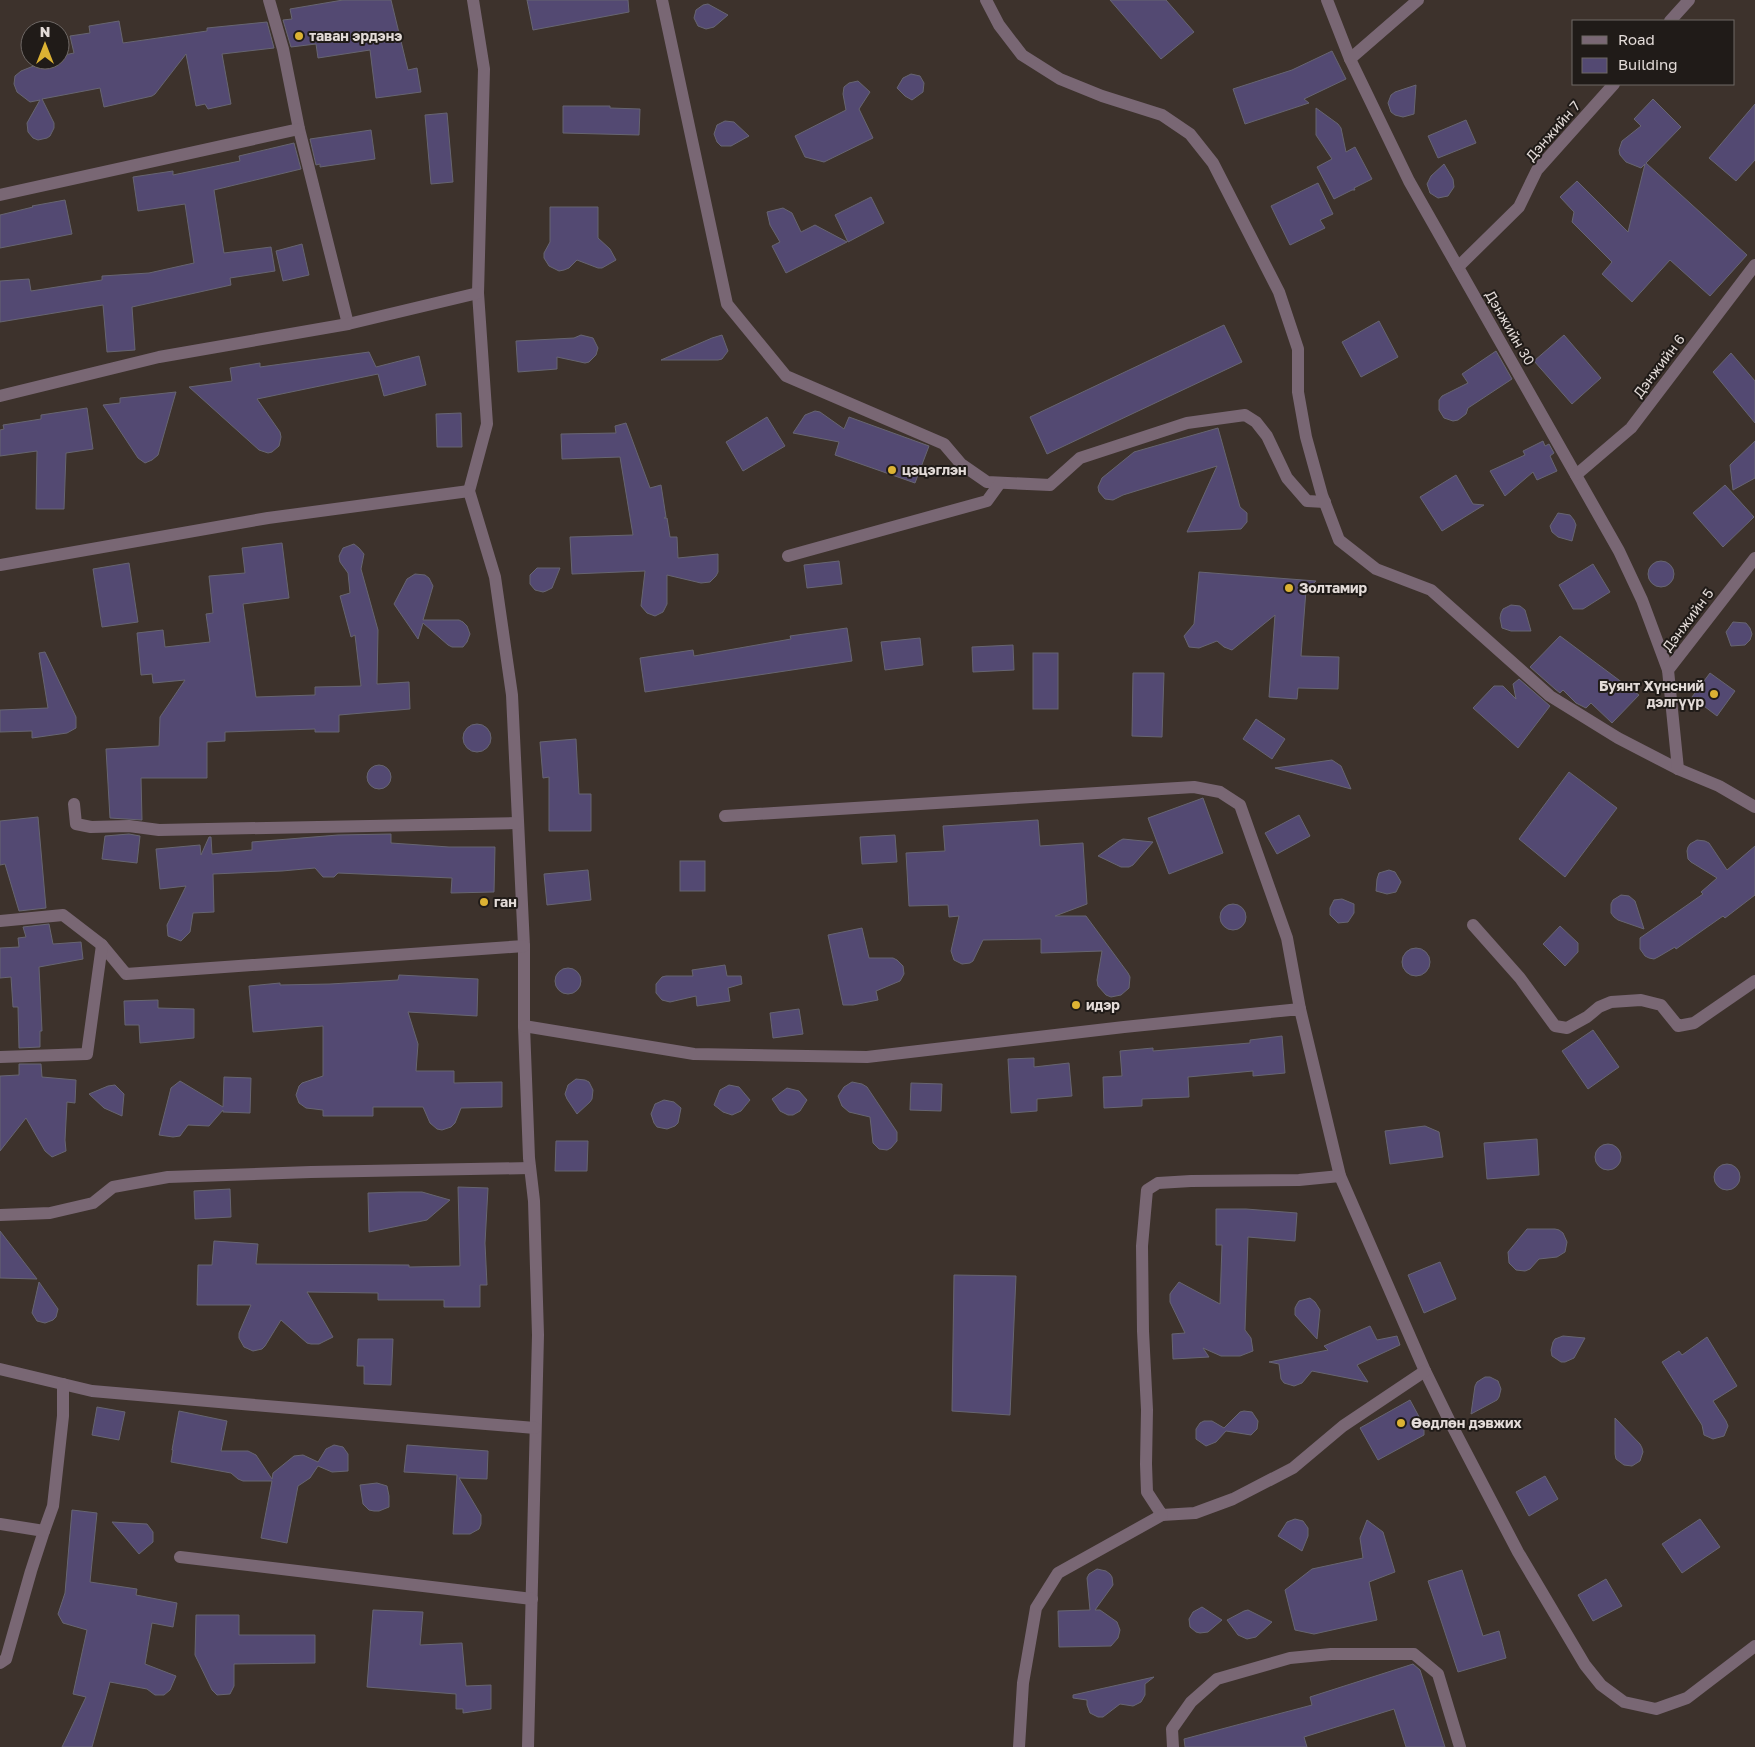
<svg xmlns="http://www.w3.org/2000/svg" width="1755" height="1747" viewBox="0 0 1755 1747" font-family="'Golos Text',sans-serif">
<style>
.building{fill:#534972;stroke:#676571}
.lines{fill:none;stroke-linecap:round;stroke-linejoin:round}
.minor{stroke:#796774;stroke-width:12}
.poi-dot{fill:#dcb233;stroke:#201b18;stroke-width:2}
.labels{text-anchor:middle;stroke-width:4;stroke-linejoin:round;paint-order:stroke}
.poi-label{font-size:14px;font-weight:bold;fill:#e3dbd8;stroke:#201b18;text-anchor:start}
.street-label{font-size:14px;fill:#e3dbd8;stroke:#201b18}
</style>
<rect width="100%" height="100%" fill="#3d322c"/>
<g class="building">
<path d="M343,0H391L408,70L417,68L421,92L376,98L370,50L318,58L316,44L291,47L283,20L292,19L290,9Z"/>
<path d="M527,0H628L629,12L533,30Z"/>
<path d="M1110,0H1166L1194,32L1161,59Z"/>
<path d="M708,4L728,15L714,27L706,29L698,26L694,18L696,10L703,5Z"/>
<path d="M119,21L123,43L207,31V28L267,22L274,48L222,54L231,104L208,109L205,104L196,106L186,54L155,94L152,96L104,107L100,88L42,99L54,123V128L50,136L47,138L38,140L33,138L28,132L27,123L40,100L30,102L17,92L14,84L15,76L21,71L46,61V60H60V56L74,53L70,36L90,33L89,26Z"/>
<path d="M1332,51L1346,79L1304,99L1309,103L1245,124L1233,89L1292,70Z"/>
<path d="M911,74L920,76L924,83L923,92L912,100L905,96L897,88L903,78Z"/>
<path d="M858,81L870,92L859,109L873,138L824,162L805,157L795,136L846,110L843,94L844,87L849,83Z"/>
<path d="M1416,85L1414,114L1403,117L1395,115L1391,112L1388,103L1391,95L1395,92Z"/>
<path d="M1653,99L1681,127L1646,163L1747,255L1710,296L1670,260L1632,302L1602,274L1612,262L1572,222L1574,212L1560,197L1577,181L1628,232L1645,164L1641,168L1626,162L1620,155L1619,150L1622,141L1641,126L1634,119Z"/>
<path d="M1755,104V160L1736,181L1709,158Z"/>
<path d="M563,106H610V108L640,109L639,135L563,133Z"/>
<path d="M1316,108L1338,124L1341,128L1346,152L1355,147L1372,179L1354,188L1355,190H1352L1334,199L1317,167L1332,159L1316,135Z"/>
<path d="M447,113L453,182L431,184L425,115Z"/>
<path d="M1466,120L1476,143L1438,158L1428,136Z"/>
<path d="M725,121L734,122L749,136L731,146H721L717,142L714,134L717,125Z"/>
<path d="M371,130L375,159L320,167V164L316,165L310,139Z"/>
<path d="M294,143L301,169L214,190L224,253L271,247L275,271L230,278L231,285L132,307L135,350L107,352L103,305L0,322V281L29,279L31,291L102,280V276L149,273L194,263L185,204L138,211L133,177L173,171V175L240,161L239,156Z"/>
<path d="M1444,164L1453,179L1454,187L1448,196L1438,198L1430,193L1427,184L1431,176Z"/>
<path d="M1318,183L1333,214L1320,220L1325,228L1290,245L1271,206Z"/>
<path d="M871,197L884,223L848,242L835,215Z"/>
<path d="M65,200L72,234L0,248V215L33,207L32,206Z"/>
<path d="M550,207H598V238L610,249L616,260L602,268H598L577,260L569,268L564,270L559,271L549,266L544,258V253L550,242Z"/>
<path d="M783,208L792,213L801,232L815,225L847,242L786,273L772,246L780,242L770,225L767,212Z"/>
<path d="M302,244L309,275L283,281L276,251Z"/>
<path d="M1379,321L1398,357L1361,377L1342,342Z"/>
<path d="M1224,325L1242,362L1047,454L1030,417Z"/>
<path d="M581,335L593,338L598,348L596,355L589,362L585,363L557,357V369L518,372L516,341L574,338Z"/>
<path d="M722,335L728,351L722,359L718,360H661L712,338Z"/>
<path d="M1564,335L1601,378L1572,404L1534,361Z"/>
<path d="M1496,351L1512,379L1468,408L1466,414L1458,420L1453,421L1444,418L1439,410V400L1442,396L1468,383L1462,374Z"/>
<path d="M369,352L376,367L419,356L426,385L384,396L378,374L257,399L280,432L281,437L279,446L272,452L268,453L259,450L189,387L232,381L230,368L260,363V367Z"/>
<path d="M1731,353L1755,381V423L1713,372Z"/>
<path d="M176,392L158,455L152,460L145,463L138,458L103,405L120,403V398Z"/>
<path d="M87,408L93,449L66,453L64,509H36L37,451L0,456V430L4,429L3,425L41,419V415Z"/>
<path d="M815,411L820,412L844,429L849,417L929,446L915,483L835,455L839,442L793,433L805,415Z"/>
<path d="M461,413L462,447H437L436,414Z"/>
<path d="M767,417L785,446L743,471L726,442Z"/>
<path d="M626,423L650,488L661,485L666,517L664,518H667L670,537H677L678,558L718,554V572L716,576L710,582L701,583L667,575V604L663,612L655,616L647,613L641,606L645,571L572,574L570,537L633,535L620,457L562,459L561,434L616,433L615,426Z"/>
<path d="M1218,428L1240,507L1247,513V522L1241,529L1187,532L1217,466L1123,495L1113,500L1105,499L1099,492L1098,487L1102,478L1134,452Z"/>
<path d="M1543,441L1545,446L1549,444L1554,453L1550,456L1557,471L1537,480L1533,472L1505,496L1490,471L1525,455L1523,451Z"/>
<path d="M1755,441V478L1733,490L1730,465Z"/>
<path d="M1456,475L1473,504L1484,505L1442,531L1420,497Z"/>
<path d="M1725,485L1754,517L1723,547L1693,513Z"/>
<path d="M1558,513L1570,515L1574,520L1576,525L1572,541L1558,537L1552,532L1550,526Z"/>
<path d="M282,543L289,598L243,604L256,697L315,695V687L361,686L355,635L351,637L340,596L350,593L348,573L340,562L339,556L343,548L354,544L359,548L364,554L361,569L378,630L377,684L409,682L410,709L339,715V732H315V729L225,732V741L207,742V778H141L142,820L110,818L106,749L159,746L160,717L185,680L153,683L152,674L141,675L137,633L163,630L165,647L210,642L206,614L213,613L209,576L245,573L242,548Z"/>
<circle cx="1661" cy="574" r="13"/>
<path d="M839,561L842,584L807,588L804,565Z"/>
<path d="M129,563L138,622L102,627L93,569Z"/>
<path d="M1593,564L1610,592L1583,609H1573L1559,585Z"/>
<path d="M537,568H560L552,588L546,591L543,592L535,590L530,584V575Z"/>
<path d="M1199,572L1316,581L1306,590L1301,656L1339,657L1338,689L1298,688L1297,699L1269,697L1275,615L1232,650L1224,647L1217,641L1199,648L1189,647L1184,636L1194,624Z"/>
<path d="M415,574L425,575L429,578L433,586L423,620H459L463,622L467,626L470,634L467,642L463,647H452L448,645L423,623L418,639L394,604L407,579Z"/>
<path d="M1511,605L1520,606L1525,610L1531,631H1511L1502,628L1500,618L1501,613L1503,609Z"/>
<path d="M1733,622L1746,623L1750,628L1752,634L1750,640L1745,645L1731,646L1726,632Z"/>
<path d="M847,628L852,661L645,692L640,658L693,650L694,656L791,639L790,636Z"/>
<path d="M1560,636L1639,695L1612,723L1591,703L1586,708L1576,703L1563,690L1560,693L1555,689L1530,667Z"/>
<path d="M920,638L923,665L885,670L881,642Z"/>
<path d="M1013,645L1014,670L973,672L972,647Z"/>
<path d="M45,652L76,717V728L67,733L32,738V731L0,732V710L48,708L39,653Z"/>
<rect x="1033" y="653" width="25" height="56"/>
<path d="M1133,673H1164L1162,737L1132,736Z"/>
<path d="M1710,673L1735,691L1717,716L1692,697Z"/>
<path d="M1519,679L1550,706L1518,748L1473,708L1494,686H1503L1516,699L1513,684Z"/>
<path d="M1256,719L1285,739L1272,759L1243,739Z"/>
<circle cx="477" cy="738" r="14"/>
<path d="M576,739L579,794H591V831H549V777L543,778L540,742Z"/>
<path d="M1332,760L1341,766L1351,789L1275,768Z"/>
<circle cx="379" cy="777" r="12"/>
<path d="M1569,772L1617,808L1565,877L1519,839Z"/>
<path d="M1203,798L1223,853L1169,874L1148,818Z"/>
<path d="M1299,815L1310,836L1277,854L1265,833Z"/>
<path d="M38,817L46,908L19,911L5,864L0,865V821Z"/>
<path d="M1038,820L1040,846L1083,843L1087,904L1055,916H1086L1128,973L1130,977L1129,988L1121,995L1111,997L1106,995L1098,986L1097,980L1102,951L1041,953V939L983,940L973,961L970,963L962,964L954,960L951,951L959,916L949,917L948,905L909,906L906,853L945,851L943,826Z"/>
<path d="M129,834L140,836L137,863L102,859L105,836Z"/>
<path d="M391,834V843L449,847H495L494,892L451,893L452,878L338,873L334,877H323L315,868L282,871L213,874L214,912L193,913L190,932L181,941L168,936L167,925L186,886L160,889L156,849L200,845L201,855L209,837H211L212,854L252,850V842L338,835Z"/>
<path d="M895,835L897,862L862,864L860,837Z"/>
<path d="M1123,839L1153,842L1133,865L1129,867H1121L1098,856L1119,841Z"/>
<path d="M1697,840L1705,841L1709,843L1727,870L1755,846V895L1725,918L1723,916L1676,949L1675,947L1658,957L1654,959L1649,958L1645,956L1640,949V938L1703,894L1701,892L1717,878L1691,862L1688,859L1687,851L1688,847L1690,844Z"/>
<rect x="680" y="861" width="25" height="30"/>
<path d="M588,870L591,900L547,905L544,874Z"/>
<path d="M1389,870L1395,872L1401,882L1396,892L1387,894L1376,891L1377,879L1379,873Z"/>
<path d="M1621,895L1629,896L1635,901L1644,929L1618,920L1614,917L1611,913V904L1613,900Z"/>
<path d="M1342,899L1354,904V913L1348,922L1338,923L1330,915V908L1334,900Z"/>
<circle cx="1233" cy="917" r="13"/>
<path d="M49,924L53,944L81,942L83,959L39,967L42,1031H40V1047L19,1048L18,1007H13L11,977L0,978V948L19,947L18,938L26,937L23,927Z"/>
<path d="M1560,926L1578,943V952L1565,966L1543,944Z"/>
<path d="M862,928L869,958H893L897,960L903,966L904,974L900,981L876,991L878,1000L853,1005H843L828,935Z"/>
<circle cx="1416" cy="962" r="14"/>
<path d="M725,965L727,976H741L742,984L728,988L730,1001L697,1006L696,996L670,1002L662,1000L656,993V984L662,977L666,976H693L692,970Z"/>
<circle cx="568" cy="981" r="13"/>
<path d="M399,975L478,979L477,1016L408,1012L418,1044L416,1071H454V1083L502,1082V1107L461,1108L455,1123L451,1127L442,1130L437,1129L430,1123L423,1107H373V1116H323V1110L306,1108L299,1103L296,1095L299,1086L302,1083L323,1076V1026L253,1032L249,986L280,983V985L330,984L398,980Z"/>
<path d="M158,1000V1008L194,1009V1038L140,1043L139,1025H125L124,1001Z"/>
<path d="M799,1009L803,1034L773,1038L770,1013Z"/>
<path d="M1593,1030L1619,1067L1588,1089L1562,1051Z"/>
<path d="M1282,1036L1285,1073L1253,1076V1071L1188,1077L1189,1097L1142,1099V1106L1104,1108L1103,1077L1122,1076L1120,1051L1153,1048V1051L1250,1043V1040Z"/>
<path d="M1034,1058V1067L1069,1063L1072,1096L1037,1099V1111L1011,1113L1008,1059Z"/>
<path d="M19,1064H41L42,1077L76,1080L75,1103L67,1102L65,1140L66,1151L52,1157L45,1151L26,1118L0,1151V1076L19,1075Z"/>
<path d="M224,1077L251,1078L250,1113L223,1112V1110L209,1126L188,1125L180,1136L173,1137L159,1135L171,1088L180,1081L223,1107Z"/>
<path d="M576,1079L585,1080L589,1082L593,1090L592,1099L590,1102L577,1114L567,1099L565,1094L568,1085Z"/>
<path d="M852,1082L862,1084L867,1087L897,1132V1141L891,1148L887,1150L879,1149L873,1143L870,1117L849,1112L842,1106L838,1096L844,1087Z"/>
<path d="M911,1083L942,1084L941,1111L910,1110Z"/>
<path d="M115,1085L124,1094L122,1116L104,1108L89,1094L108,1086Z"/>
<path d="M729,1085L739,1087L750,1100L741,1111L732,1115L723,1112L714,1105L720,1090Z"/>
<path d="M787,1088L799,1091L807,1100L800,1111L793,1115H788L780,1111L772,1099Z"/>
<path d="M664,1100L674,1102L681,1108L678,1123L675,1126L667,1129L657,1127L654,1123L651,1114L655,1104Z"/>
<path d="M1425,1126L1439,1132L1443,1157L1390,1164L1385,1131Z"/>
<path d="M1537,1139L1539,1175L1487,1179L1484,1143Z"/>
<path d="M556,1141H588L587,1171H555Z"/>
<circle cx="1608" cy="1157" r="13"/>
<circle cx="1727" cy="1177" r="13"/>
<path d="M458,1187L488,1188L485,1243L487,1285H480V1307H444V1300H378V1293L307,1292L333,1337L319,1344H311L307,1343L281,1320L265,1346L262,1349L253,1351L244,1347L239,1338V1333L251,1305H197L198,1265H212L214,1241L258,1244L256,1264L409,1265V1267L460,1266Z"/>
<path d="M230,1189L231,1217L195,1219L194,1191Z"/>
<path d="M399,1192H422L450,1200L427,1220L369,1232L368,1193Z"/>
<path d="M1216,1209H1246L1297,1213L1295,1241L1248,1237L1245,1330L1251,1338L1253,1351L1240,1356H1221L1203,1348L1209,1357L1173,1359L1172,1334L1185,1333L1170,1302V1294L1172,1291L1179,1282L1220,1304L1222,1245H1216Z"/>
<path d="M1527,1229H1555L1559,1230L1563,1233L1567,1242L1565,1252L1557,1257L1539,1259L1530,1269L1525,1271L1516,1270L1509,1263L1508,1252Z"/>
<path d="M0,1231L37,1279L0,1278Z"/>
<path d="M1440,1262L1456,1299L1424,1313L1408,1275Z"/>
<path d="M954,1275L1016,1276L1010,1415L952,1411Z"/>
<path d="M39,1282L58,1309L56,1317L53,1320L45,1323L37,1321L32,1313Z"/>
<path d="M1310,1298L1315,1302L1320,1310L1317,1339L1295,1315V1308L1297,1304L1299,1301Z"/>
<path d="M1370,1326L1377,1340L1397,1336L1400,1345L1357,1365L1368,1382L1312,1371L1302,1383L1294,1386L1284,1383L1281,1379L1279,1364L1269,1362L1328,1350L1324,1346Z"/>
<path d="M1563,1336L1585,1338L1574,1358L1565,1362H1561L1552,1356L1551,1350L1553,1342L1555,1339Z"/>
<path d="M1707,1337L1737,1386L1713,1401L1726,1421L1728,1426L1724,1436L1713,1439L1704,1435L1702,1425L1662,1362L1679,1351L1682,1355Z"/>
<path d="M358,1339H393L391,1385L364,1384V1366H357Z"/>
<path d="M1485,1377H1490L1498,1381L1501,1389L1499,1397L1497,1400L1471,1414L1475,1386L1477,1382Z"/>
<path d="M1410,1400L1424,1426V1435L1378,1460L1360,1428Z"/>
<path d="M97,1407L125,1412L119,1440L92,1435Z"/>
<path d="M179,1411L227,1421L221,1451H248L256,1455L272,1479L273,1473L294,1456L303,1455L318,1462L326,1449L334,1445L343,1447L348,1454V1471L332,1472L318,1466L310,1478L298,1486L287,1543L261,1538L272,1481H243L238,1479L231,1473L171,1462L173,1450H172Z"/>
<path d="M1244,1411L1252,1412L1258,1421L1257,1429L1251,1435L1226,1431L1216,1442L1206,1446L1196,1439V1429L1200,1423L1204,1421H1212L1224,1428L1240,1412Z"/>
<path d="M1615,1418L1640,1444L1642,1448L1643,1452L1640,1461L1632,1466L1624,1465L1616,1459L1615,1454Z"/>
<path d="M407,1445L488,1451L487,1479L459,1478L481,1515V1524L479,1529L470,1534H453L457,1475L404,1472Z"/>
<path d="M1545,1476L1558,1499L1529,1516L1516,1492Z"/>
<path d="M377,1483L387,1486L389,1496V1507L379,1511H374L369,1510L363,1504L360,1485Z"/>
<path d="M72,1510L97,1513L90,1582L137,1589L136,1595L177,1603L173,1627L152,1623L145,1664L176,1676L170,1690L164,1695H155L147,1689L110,1682L92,1747H62L86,1697L73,1694L87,1630L63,1623L58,1614L65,1593Z"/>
<path d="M1295,1519L1303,1521L1308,1528V1536L1302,1551L1278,1536L1287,1522Z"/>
<path d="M1700,1519L1720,1547L1682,1573L1662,1544Z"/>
<path d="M1367,1520L1383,1532L1395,1572L1369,1582L1377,1620L1314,1634L1295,1630L1285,1590L1312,1569L1363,1558L1360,1538Z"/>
<path d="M112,1522L147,1524L153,1532V1542L139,1554Z"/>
<path d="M1097,1569L1106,1571L1110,1574L1112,1577L1113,1585L1095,1610H1100L1117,1622L1120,1630L1118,1638L1111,1646L1059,1647L1058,1611L1090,1610L1087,1578L1089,1574Z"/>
<path d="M1462,1570L1483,1636L1499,1631L1506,1658L1458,1672L1428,1581Z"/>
<path d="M1606,1579L1622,1606L1593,1621L1578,1595Z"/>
<path d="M1202,1607L1222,1620L1208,1632L1200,1633L1196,1632L1190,1627L1189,1619L1193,1612Z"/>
<path d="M373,1610L423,1612L420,1645L462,1643L466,1686L491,1685V1709L463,1713V1709H456V1694L367,1687Z"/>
<path d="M1248,1610L1272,1622L1256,1637L1247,1639L1238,1635L1227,1620L1244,1611Z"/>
<path d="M196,1615H239V1635H315V1663L234,1664V1686L230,1694L217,1695L212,1690L195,1655Z"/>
<path d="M1413,1664L1420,1670L1445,1747H1406L1394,1709L1304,1737L1307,1747H1185L1184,1739L1312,1705L1310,1697Z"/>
<path d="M1154,1677L1145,1684V1695L1141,1702L1133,1706L1120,1704L1103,1717H1098L1090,1713L1087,1705V1700L1073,1698V1695Z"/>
</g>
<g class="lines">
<g class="minor">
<path d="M269,0L283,49L299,129L348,324"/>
<path d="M473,0L484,69L478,293L487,424L469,491L495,577L512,695L524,946V1026L529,1158L534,1201L538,1335L528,1747"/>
<path d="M662,0L727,304L786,376L944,444L961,464L987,482L1050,485L1080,458L1187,423L1245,415L1256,422L1267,436L1287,478L1307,501L1325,502"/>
<path d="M986,0L999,25L1022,55L1060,79L1102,96L1162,115L1190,134L1213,163L1279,292L1298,349V392L1306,437L1322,495L1339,540L1376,569L1431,590L1550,696L1618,738L1678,769L1719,786L1755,807"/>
<path d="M1327,0L1350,59L1409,181L1619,551L1642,600L1668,670"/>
<path d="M1670,21L1689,0"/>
<path d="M1350,59L1418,0"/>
<path d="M0,195L299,129"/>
<path d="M1458,267L1519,207L1537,170L1614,84"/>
<path d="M0,396L159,357L348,324L478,293"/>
<path d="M1576,475L1631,428L1755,265"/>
<path d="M788,556L987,501L1000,483"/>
<path d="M0,565L268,518L469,491"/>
<path d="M1678,769L1668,670L1755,558"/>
<path d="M74,804L76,824L91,827L129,826L159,830L518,823"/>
<path d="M725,816L1194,787L1220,792L1240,805L1287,938L1300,1009"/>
<path d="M0,921L63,915L102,945L126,974L524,946"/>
<path d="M1473,925L1520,978L1555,1026L1567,1028L1587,1017L1599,1007L1611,1002L1641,1000L1661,1005L1678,1026L1694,1023L1755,981"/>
<path d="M524,1026L694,1054L867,1057L1124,1027L1300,1009L1340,1176L1425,1371L1449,1420L1518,1552L1585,1665L1601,1685L1624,1702L1656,1709L1687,1698L1755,1646"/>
<path d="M0,1057L87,1054L102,945"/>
<path d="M1340,1176L1299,1180L1191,1181L1158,1183L1147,1190L1142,1246L1143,1331L1147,1410L1146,1464L1147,1492L1162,1515L1195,1513L1233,1499L1293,1468L1343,1426L1425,1371"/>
<path d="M0,1215L50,1213L93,1203L113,1187L168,1177L311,1172L530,1168"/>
<path d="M0,1369L92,1391L266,1406L535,1428"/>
<path d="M0,1524L44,1531L31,1571L6,1659L0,1663"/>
<path d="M44,1531L53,1506L63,1416V1384"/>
<path d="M180,1557L532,1599"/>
<path d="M1019,1747L1023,1683L1036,1608L1058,1573L1162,1515"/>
<path d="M1173,1747L1172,1729L1191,1702L1217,1679L1290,1658L1331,1654H1414L1438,1674L1460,1747"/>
</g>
</g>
<g class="poi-dot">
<circle cx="299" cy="36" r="5"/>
<circle cx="892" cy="470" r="5"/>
<circle cx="1289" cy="588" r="5"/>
<circle cx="1714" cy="694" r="5"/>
<circle cx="484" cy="902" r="5"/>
<circle cx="1076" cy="1005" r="5"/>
<circle cx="1401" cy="1423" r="5"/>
</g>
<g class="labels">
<g class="poi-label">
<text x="309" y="41">таван эрдэнэ</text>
<text x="902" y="475">цэцэглэн</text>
<text x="1299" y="593">Золтамир</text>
<text x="1704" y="691" text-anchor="end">Буянт Хүнсний<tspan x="1704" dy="16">дэлгүүр</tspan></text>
<text x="494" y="907">ган</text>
<text x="1086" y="1010">идэр</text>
<text x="1411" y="1428">Өөдлөн дэвжих</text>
</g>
<g class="street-label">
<text transform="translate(1553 131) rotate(-49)" y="5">Дэнжийн 7</text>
<text transform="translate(1510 328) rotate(60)" y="5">Дэнжийн 30</text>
<text transform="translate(1659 366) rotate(-53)" y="5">Дэнжийн 6</text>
<text transform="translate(1688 620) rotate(-53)" y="5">Дэнжийн 5</text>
</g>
</g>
<rect x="1572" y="20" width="162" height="65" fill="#201b18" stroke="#6e6865"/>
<rect x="1582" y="36" width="25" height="8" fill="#796774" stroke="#6e6865"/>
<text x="1618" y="45" font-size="15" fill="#e3dbd8">Road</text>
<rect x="1582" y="58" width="25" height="15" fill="#534972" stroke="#6e6865"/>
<text x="1618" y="70" font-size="15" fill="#e3dbd8">Building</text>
<g transform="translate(45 45)"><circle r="24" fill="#201b18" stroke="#6e6865"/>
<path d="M0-4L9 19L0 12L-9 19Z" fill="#dcb233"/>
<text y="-8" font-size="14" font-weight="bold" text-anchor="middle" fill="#e3dbd8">N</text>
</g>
</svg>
